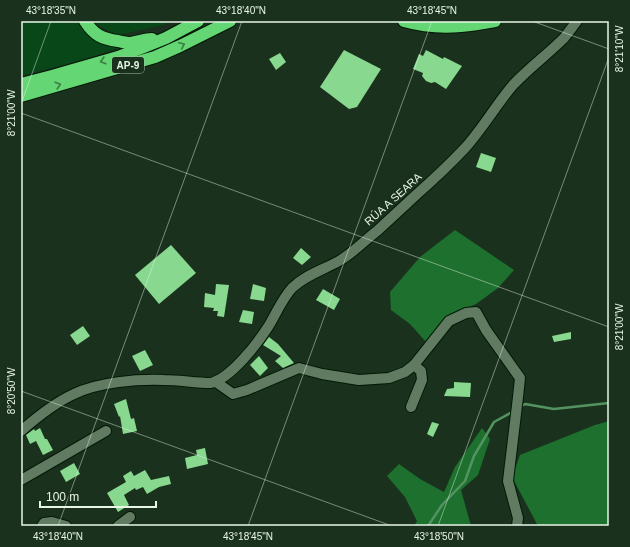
<svg xmlns="http://www.w3.org/2000/svg" width="630" height="547" viewBox="0 0 630 547" font-family="Arial,sans-serif">
<style>
.green{fill:#084717}
.forest{fill:#1d702e}
.lines{fill:none;stroke-linecap:round;stroke-linejoin:round}
.stream{stroke:#539361;stroke-width:2.5}
.building{fill:#88d88f}
.minor-casing{stroke:#031906;stroke-width:12}
.highway-casing{stroke:#031906;stroke-width:14}
.minor{stroke:#607b62;stroke-width:10}
.highway{stroke:#65d674;stroke-width:12}
.oneway{stroke:#3c7c44}
.ticks{fill:none;stroke:#e8f6e8;stroke-width:1;stroke-opacity:0.45}
.labels{text-anchor:middle;stroke-width:4;stroke-linejoin:round;paint-order:stroke}
.shield{fill:#1a321d;stroke:#aabbab;stroke-width:1}
.shield-label{font-size:10px;font-weight:bold;fill:#e8f6e8}
.street-label{font-size:11px;fill:#e8f6e8;stroke:#1a321d}
.neatline{fill:none;stroke:#e8f6e8;stroke-width:1.5}
.ticks-label{font-size:10px;text-anchor:middle;fill:#e8f6e8}
</style>
<rect width="100%" height="100%" fill="#1a321d"/>
<g class="green">
<path d="M21,21H79L126,46L74,62L21,76Z"/>
<path d="M93,21H171L163,25L118,35L94,23Z"/>
</g>
<g class="forest">
<path d="M455,230L514,270L498,288L476,304L450,315L426,342L410,324L391,310L390,292L420,257Z"/>
<path d="M609,421V526H538L512,477L520,455L595,425Z"/>
<path d="M482,428L490,439L478,475L461,490L471,526H414L417,521L405,497L387,476L399,464L420,479L444,492L455,467Z"/>
</g>
<g class="lines">
<g class="stream">
<path d="M520,407L525,404L554,409L609,403"/>
<path d="M428,526L442,505L465,481L474,456L494,422L514,411"/>
</g>
</g>
<g class="building">
<path d="M344,50L381,69L357,107L349,109L320,87Z"/>
<path d="M426,50L443,59L444,57L462,66L446,89L435,82L431,83L426,81L422,76L423,73L413,69L419,54L423,56Z"/>
<path d="M280,53L286,62L276,70L269,59Z"/>
<path d="M481,153L496,158L491,172L476,167Z"/>
<path d="M171,245L196,273L159,304L135,275Z"/>
<path d="M301,248L311,257L302,265L293,258Z"/>
<path d="M216,284L229,285L224,317L217,316L218,311H213L214,308L204,307L205,293L215,295Z"/>
<path d="M253,284L266,288L264,301L250,299Z"/>
<path d="M323,289L340,299L334,310L316,300Z"/>
<path d="M243,310L254,312L252,324L239,322Z"/>
<path d="M83,326L90,336L77,345L70,335Z"/>
<path d="M571,332V339L554,342L552,336Z"/>
<path d="M269,337L278,344L294,363L283,368L275,361L281,356L263,345Z"/>
<path d="M145,350L153,365L140,371L132,356Z"/>
<path d="M259,356L268,368L260,376L250,365Z"/>
<path d="M454,382L471,383L470,397L444,396L447,389L454,388Z"/>
<path d="M126,399L131,419L134,418L137,431L123,434L120,416L119,417L114,404Z"/>
<path d="M432,422L439,424L433,437L427,434Z"/>
<path d="M40,428L45,439H47L53,450L43,455L36,441L30,444L26,435L34,429L35,431Z"/>
<path d="M205,448L208,464L187,469L185,458L197,455L196,450Z"/>
<path d="M74,463L80,474L66,482L60,471Z"/>
<path d="M145,470L151,480L169,476L171,484L159,487L147,494L143,487L136,490L135,488L124,495L129,505L118,512L107,493L126,482L123,476L131,471L134,476Z"/>
</g>
<g class="lines">
<g class="minor-casing">
<g id="minor">
<path d="M216,382L233,394L247,390L299,368L322,374L359,380L389,378L405,372L414,365L449,321L466,313L476,312L486,330L520,378L518,397L508,481L518,518L517,526"/>
<path d="M411,407L422,380L421,371L414,365"/>
<path d="M21,431C37,417 54,403 74,394C99,382 137,379 164,380C180,380 195,383 211,383C231,378 257,344 268,327C276,314 282,299 292,288C305,275 323,270 339,261C353,253 364,241 377,231C390,219 404,206 417,194C434,179 450,164 465,148C483,128 496,105 513,85C529,68 548,54 564,38C569,32 573,26 577,21"/>
<path d="M21,480L106,431"/>
<path d="M42,526L44,523L52,522L66,526"/>
<path d="M118,526L130,517"/>
</g>
</g>
<g class="highway-casing">
<g id="highway">
<path d="M85,21C94,35 102,39 118,41C122,42 127,43 131,43C138,42 145,39 152,39"/>
<path d="M404,21C422,26 441,28 461,26C472,25 484,23 495,21"/>
<path d="M21,84L52,76L118,57L144,47L166,38L198,21"/>
<path d="M21,96L155,57L180,46L230,21"/>
</g>
</g>
<use href="#minor" class="minor"/>
<use href="#highway" class="highway"/>
</g>
<defs><path id="oneway-chevron" d="M-2-3.5L2.5 0L-2 3.5" fill="none" stroke-width="1.6" stroke-linecap="round" stroke-linejoin="round"/></defs>
<g class="oneway">
<use href="#oneway-chevron" transform="translate(182 45) rotate(-25)"/>
<use href="#oneway-chevron" transform="translate(103 61) rotate(164)"/>
<use href="#oneway-chevron" transform="translate(58 85) rotate(-16)"/>
</g>
<path class="ticks" d="M532,21L609,49M21,104L51,21M21,113L609,327M21,391L392,526M58,526L242,21M248,526L432,21M438,526L609,57"/>
<g class="labels">
<rect class="shield" x="112" y="57" width="32" height="16" rx="3"/>
<g class="shield-label">
<text x="128" y="69">AP-9</text>
</g>
<g class="street-label">
<text transform="translate(393 199) rotate(-42)" y="4">RÚA A SEARA</text>
</g>
</g>
<rect width="630" height="547" fill="none" stroke="#1a321d" stroke-width="44"/>
<path d="M40 501v6h116v-6" fill="none" stroke="#e8f6e8" stroke-width="2"/>
<text x="46" y="501" font-size="12" fill="#e8f6e8" stroke="#1a321d" stroke-width="3" paint-order="stroke">100 m</text>
<rect x="22" y="22" width="586" height="503" class="neatline"/>
<g class="ticks-label">
<text x="51" y="14">43°18'35"N</text>
<text x="241" y="14">43°18'40"N</text>
<text x="432" y="14">43°18'45"N</text>
<text transform="translate(619 49) rotate(-90)" y="4">8°21'10"W</text>
<text transform="translate(11 113) rotate(-90)" y="4">8°21'00"W</text>
<text transform="translate(619 327) rotate(-90)" y="4">8°21'00"W</text>
<text transform="translate(11 391) rotate(-90)" y="4">8°20'50"W</text>
<text x="58" y="540">43°18'40"N</text>
<text x="248" y="540">43°18'45"N</text>
<text x="439" y="540">43°18'50"N</text>
</g>
</svg>
